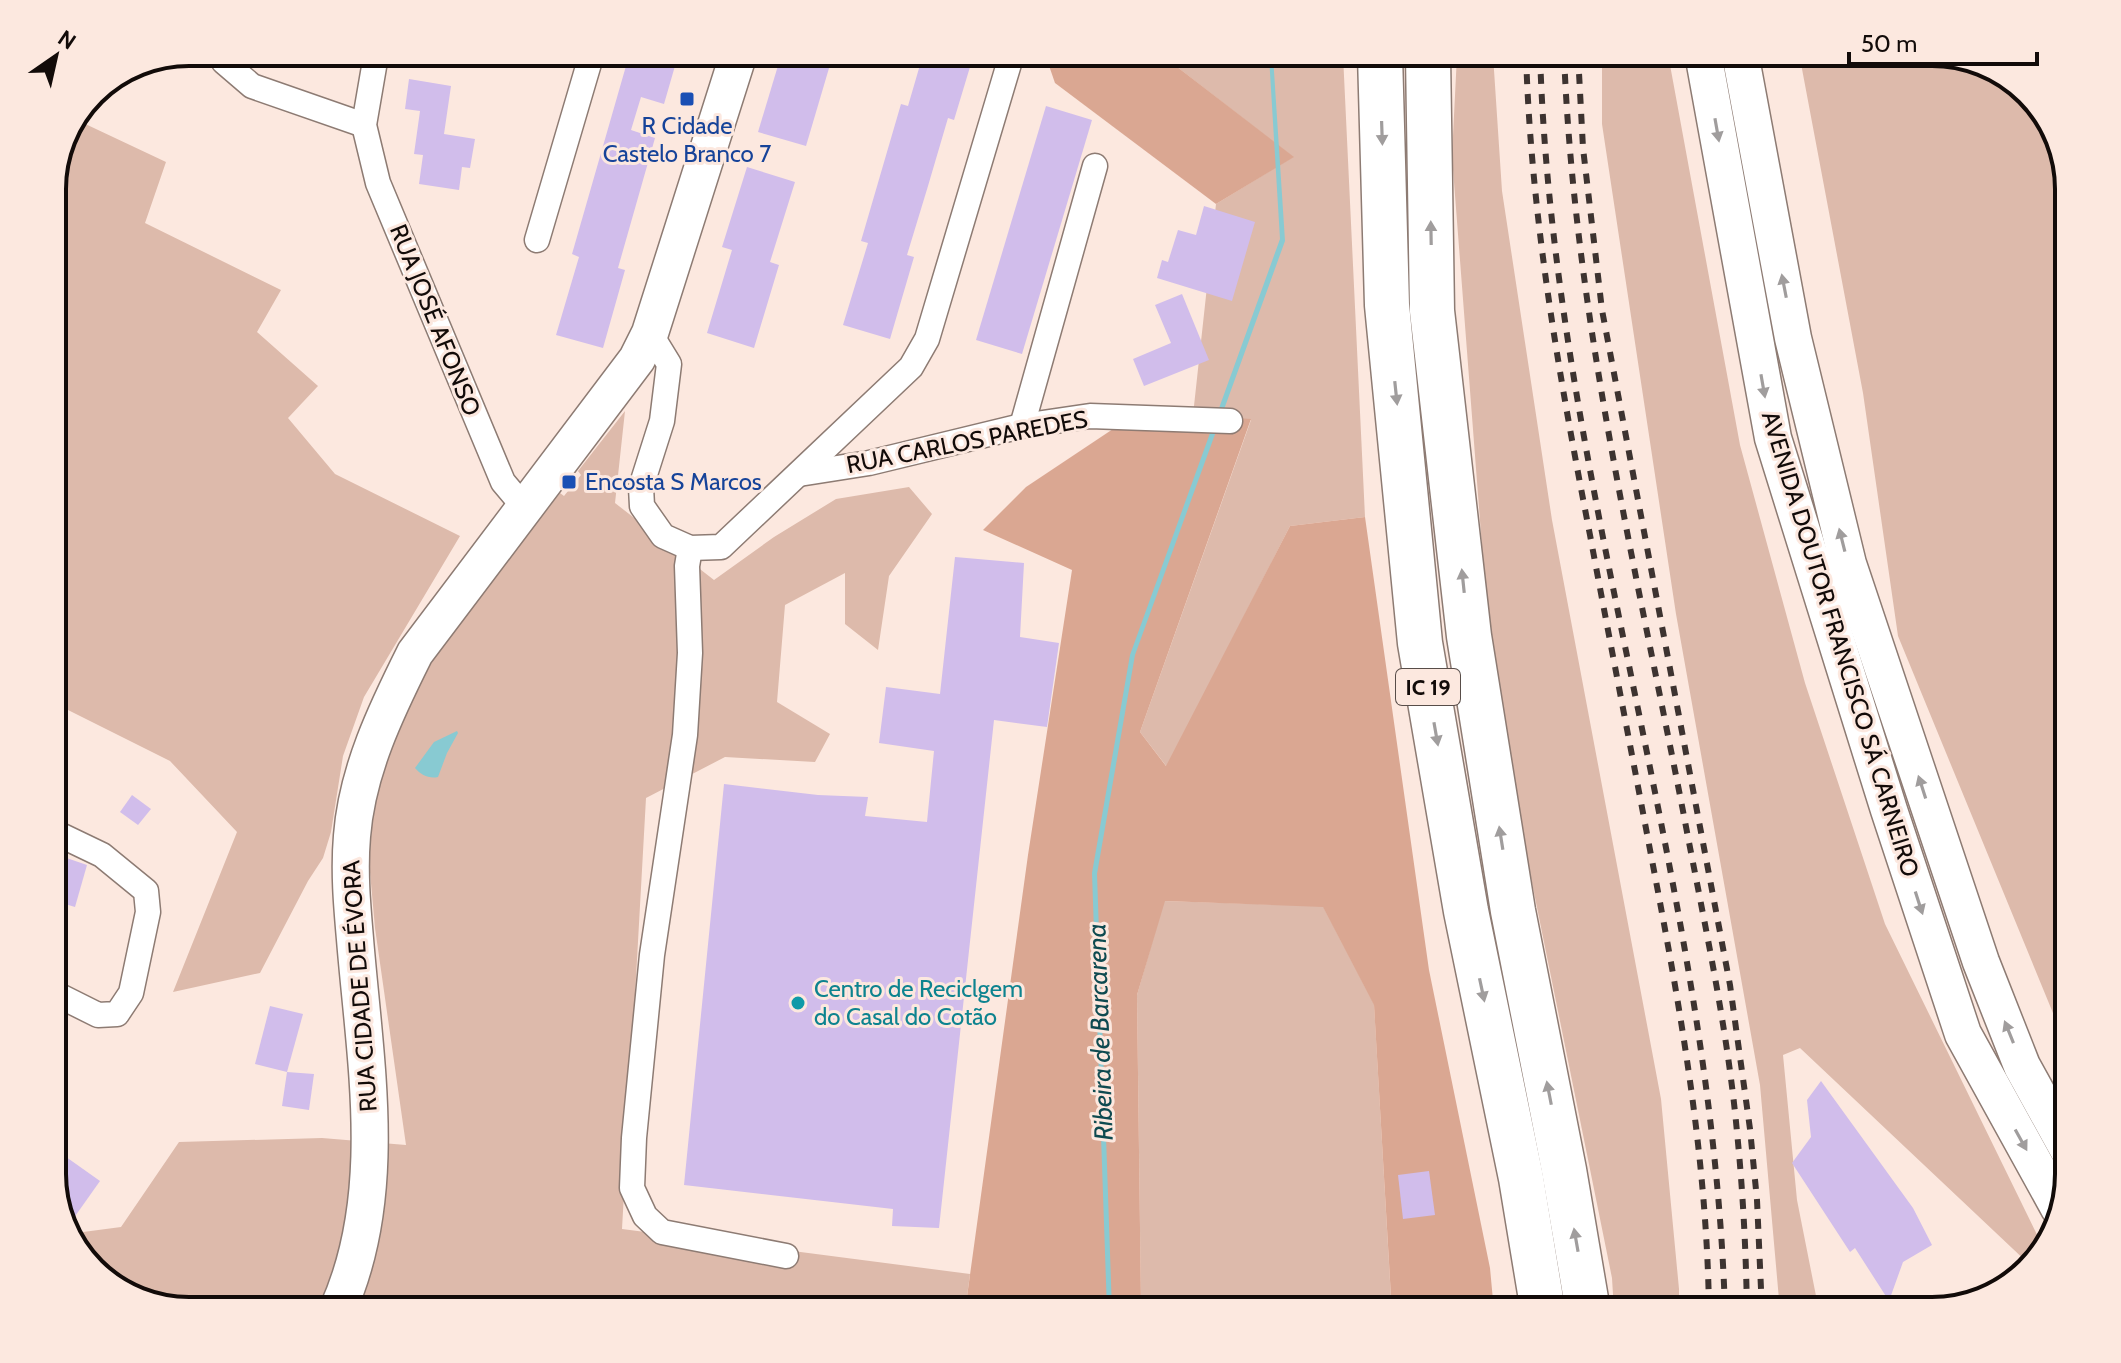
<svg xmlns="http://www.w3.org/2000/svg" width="2121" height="1363" viewBox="0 0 2121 1363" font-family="Cabin,sans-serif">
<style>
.green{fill:#ddbaab}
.forest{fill:#daa792}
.water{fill:#88cad2}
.building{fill:#d1bdeb}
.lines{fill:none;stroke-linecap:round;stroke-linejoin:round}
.street-casing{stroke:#8d7b73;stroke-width:27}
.secondary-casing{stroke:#8d7b73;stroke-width:39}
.highway-casing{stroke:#8d7b73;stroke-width:47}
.street{stroke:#fff;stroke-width:24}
.secondary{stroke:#fff;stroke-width:36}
.highway{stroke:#fff;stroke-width:44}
.rail{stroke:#3d3330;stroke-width:6;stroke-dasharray:10 10;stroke-linecap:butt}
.oneway{fill:#a09d9d}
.transit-dot{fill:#1a4fb4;stroke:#fce8df;stroke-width:3}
.culture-dot{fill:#0f9aa8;stroke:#fce8df;stroke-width:3}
.labels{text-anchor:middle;stroke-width:6;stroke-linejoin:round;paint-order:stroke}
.shield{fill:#fce8df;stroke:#584d49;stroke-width:2}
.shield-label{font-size:22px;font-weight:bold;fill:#120b09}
.transit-label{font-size:24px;fill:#164399;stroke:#fce8df}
.street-label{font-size:24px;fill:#120b09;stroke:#fce8df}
.culture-label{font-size:24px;fill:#0d838f;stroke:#fce8df;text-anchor:start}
.water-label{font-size:26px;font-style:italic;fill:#0e4a50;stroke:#fce8df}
.rim{fill:none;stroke:#120b09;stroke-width:4}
</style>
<rect width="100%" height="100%" fill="#fce8df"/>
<g class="green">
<path d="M1932,52L2008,75L2051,121L2069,189V1052L1898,636L1863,393L1799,53Z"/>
<path d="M1602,54H1668L1740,445L1805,683L1885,924L2045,1251L2030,1265L1800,1048L1783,1055L1797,1200L1819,1311H1780L1760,1085L1676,614L1602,124Z"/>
<path d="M1343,55L1365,517L1290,526L1167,767L1140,732L1251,420L1193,415L1216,204L1293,157L1163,56Z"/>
<path d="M1457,55H1493L1502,191L1552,520L1661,1099L1679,1289V1311H1614L1612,1278L1493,690L1452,156Z"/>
<path d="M79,121L166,162L145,223L281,290L257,332L318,386L288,418L335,474L460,536L364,697L343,756L331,832L323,858L308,881L260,973L173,992L237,832L170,761L52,702V181Z"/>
<path d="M625,411L615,503L714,580L774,537L836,499L909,487L932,514L889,576L878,650L845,624V573L785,605L777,702L830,734L815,762L725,757L646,798L622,1229L970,1274L965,1311H189L113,1288L70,1242L68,1234L121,1227L179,1142L322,1138L406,1145L375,928L369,861L374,802L385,760L423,669L560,493L564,496L581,475L578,471Z"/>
<path d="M1164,901L1323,906L1374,1004L1391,1298L1366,1311H1152L1141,1306L1137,995Z"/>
</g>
<g class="forest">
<path d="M1163,56L1294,157L1216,204L1055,83L1046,57Z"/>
<path d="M1140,411L1251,419L1140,732L1166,766L1290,526L1365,517L1429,970L1490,1268L1494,1311H1366L1391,1297L1374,1005L1323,907L1165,901L1137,995L1141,1305L1152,1311H965L1028,855L1072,570L983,530L1026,487Z"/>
</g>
<g class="water">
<path d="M1269,56H1273L1285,241L1135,655L1097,874L1112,1311H1107L1092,873L1130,655L1280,239Z"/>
<path d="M457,731L458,733L447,753L438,777C429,779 421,775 415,768L434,742Z"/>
</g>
<g class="building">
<path d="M973,57L954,120L948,118L928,186L907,255L914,257L890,339L843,325L868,243L861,241L901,104L908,106L922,58Z"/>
<path d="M832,58L806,146L758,132L780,59Z"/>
<path d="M628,59H677L664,104L641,97L631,130L655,138L618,268L625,270L603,348L556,335L579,257L572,254Z"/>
<path d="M409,79L451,86L444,134L475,139L470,168L462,167L459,190L419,184L423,155L414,154L420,111L405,109Z"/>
<path d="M1046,106L1092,120L1022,354L976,340Z"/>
<path d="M747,167L795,182L770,262L779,265L754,348L707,333L732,250L722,247Z"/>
<path d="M1204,206L1255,222L1232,301L1157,278L1162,260L1168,262L1178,230L1196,235Z"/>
<path d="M1182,294L1209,360L1144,386L1133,359L1171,343L1155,305Z"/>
<path d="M955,557L1024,563L1020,637L1059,643L1047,727L994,720L939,1228L892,1226L893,1209L684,1185L724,784L818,795L868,797L865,816L927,822L934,751L879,743L886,687L940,694Z"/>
<path d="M132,795L151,809L138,825L120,812Z"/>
<path d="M52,853L87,865L75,907L52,900Z"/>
<path d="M270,1006L303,1014L287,1072L255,1064Z"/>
<path d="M287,1072L314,1074L309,1110L282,1106Z"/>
<path d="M1821,1081L1913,1208L1932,1245L1903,1262L1889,1301L1855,1248L1850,1252L1792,1163L1811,1137L1807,1100Z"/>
<path d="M52,1147L100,1181L66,1229L52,1182Z"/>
<path d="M1429,1171L1435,1215L1403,1219L1398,1175Z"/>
</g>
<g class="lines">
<g class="street-casing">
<g id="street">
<path d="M375,61L364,125L378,183L503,482L524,507"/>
<path d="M224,62L252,86L364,125"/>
<path d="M537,240L590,60"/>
<path d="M650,333L669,364L662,421L641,487L642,506L663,536L690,548L721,547L911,367L927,339L1011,57"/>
<path d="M1022,426L1095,166"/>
<path d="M799,474L869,463L1022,426L1090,416L1230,421"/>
<path d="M690,548L687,566L690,653L685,735L652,955L634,1138L632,1188L645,1216L662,1232L786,1256"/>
<path d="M52,831L102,855L146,891L148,912L131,993L117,1014L98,1015L52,992"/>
</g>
</g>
<g class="secondary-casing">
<g id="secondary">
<path d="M1703,53L1773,438L1889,810L1963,1034L2059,1208"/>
<path d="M1740,53L1793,338L1848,564L1981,962L2022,1066L2069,1151"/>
<path d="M337,1311C390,1195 365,1062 355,939C352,905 349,871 352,836C357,771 386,711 415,653L637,359L650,333L737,59"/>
</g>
</g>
<g class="highway-casing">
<g id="highway">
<path d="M1380,55L1387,305L1420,643L1466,911L1521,1178L1543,1311"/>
<path d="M1428,55L1432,311L1469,636L1513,911L1564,1170L1588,1311"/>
</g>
</g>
<use href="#street" class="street"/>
<use href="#secondary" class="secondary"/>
<use href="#highway" class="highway"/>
<g class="rail">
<path d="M1526,54C1531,217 1559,376 1590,535C1610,642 1631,749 1651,855C1680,1006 1707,1157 1709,1311"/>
<path d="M1540,54C1553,479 1712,886 1725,1311"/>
<path d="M1564,54C1574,310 1634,560 1683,811C1703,917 1727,1024 1737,1132C1743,1192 1746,1251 1747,1311"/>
<path d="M1578,54L1583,148L1602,310L1730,985L1750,1129L1757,1200L1762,1311"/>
</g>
</g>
<defs><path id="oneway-solid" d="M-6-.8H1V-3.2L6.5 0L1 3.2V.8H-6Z" transform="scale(2)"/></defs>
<g class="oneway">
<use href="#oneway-solid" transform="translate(1717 130) rotate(80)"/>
<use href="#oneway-solid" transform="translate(1382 133) rotate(88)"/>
<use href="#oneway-solid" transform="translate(1431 233) rotate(-91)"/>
<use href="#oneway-solid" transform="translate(1784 286) rotate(-101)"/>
<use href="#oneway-solid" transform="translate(1763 386) rotate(80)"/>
<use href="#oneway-solid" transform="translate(1396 393) rotate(84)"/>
<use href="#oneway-solid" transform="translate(1842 540) rotate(-104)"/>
<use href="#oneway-solid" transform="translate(1463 581) rotate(-96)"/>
<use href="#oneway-solid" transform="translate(1436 734) rotate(80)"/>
<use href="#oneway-solid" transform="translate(1922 787) rotate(-108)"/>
<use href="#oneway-solid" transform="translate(1501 838) rotate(-99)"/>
<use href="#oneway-solid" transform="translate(1919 903) rotate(72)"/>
<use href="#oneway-solid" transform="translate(1482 990) rotate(78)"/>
<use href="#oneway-solid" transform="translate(2009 1032) rotate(-112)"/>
<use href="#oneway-solid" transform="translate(1549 1093) rotate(-101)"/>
<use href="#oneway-solid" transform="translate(2021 1140) rotate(61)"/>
<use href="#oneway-solid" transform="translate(1576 1240) rotate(-100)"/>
</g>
<g class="transit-dot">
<rect x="679" y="91" width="16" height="16" rx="4"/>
<rect x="561" y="474" width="16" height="16" rx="4"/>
</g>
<circle class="culture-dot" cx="798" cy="1003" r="8"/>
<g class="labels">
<rect class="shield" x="1396" y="669" width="64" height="36" rx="6"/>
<g class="shield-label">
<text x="1428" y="695">IC 19</text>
</g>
<g class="transit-label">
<text x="687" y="134">R Cidade<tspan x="687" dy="28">Castelo Branco 7</tspan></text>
<text x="585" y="490" text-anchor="start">Encosta S Marcos</text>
</g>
<g class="street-label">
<text transform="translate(435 320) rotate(68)" y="8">RUA JOSÉ AFONSO</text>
<text transform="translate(967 442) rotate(-11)" y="8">RUA CARLOS PAREDES</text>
<text transform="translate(1840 644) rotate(73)" y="8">AVENIDA DOUTOR FRANCISCO SÁ CARNEIRO</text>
<text transform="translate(360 986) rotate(-94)" y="8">RUA CIDADE DE ÉVORA</text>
</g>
<g class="culture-label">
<text x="814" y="997">Centro de Reciclgem<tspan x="814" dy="28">do Casal do Cotão</tspan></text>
</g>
<g class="water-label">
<text transform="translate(1100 1032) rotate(-92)" y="9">Ribeira de Barcarena</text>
</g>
</g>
<path d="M0 0H2121V1363H0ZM189 66H1932A123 123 0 0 1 2055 189V1174A123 123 0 0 1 1932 1297H189A123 123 0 0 1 66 1174V189A123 123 0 0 1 189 66Z" fill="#fce8df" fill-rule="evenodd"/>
<path class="rim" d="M189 66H1932A123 123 0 0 1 2055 189V1174A123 123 0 0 1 1932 1297H189A123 123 0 0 1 66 1174V189A123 123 0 0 1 189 66Z"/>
<g transform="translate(56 56) rotate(34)" stroke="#fce8df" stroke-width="6" paint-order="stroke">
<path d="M0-6L14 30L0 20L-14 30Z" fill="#120b09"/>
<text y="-12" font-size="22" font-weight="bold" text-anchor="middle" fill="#120b09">N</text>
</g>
<path d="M1849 52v12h188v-12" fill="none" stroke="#120b09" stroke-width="4"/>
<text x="1861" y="52" font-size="24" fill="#120b09" stroke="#fce8df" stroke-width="6" paint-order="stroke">50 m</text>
</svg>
